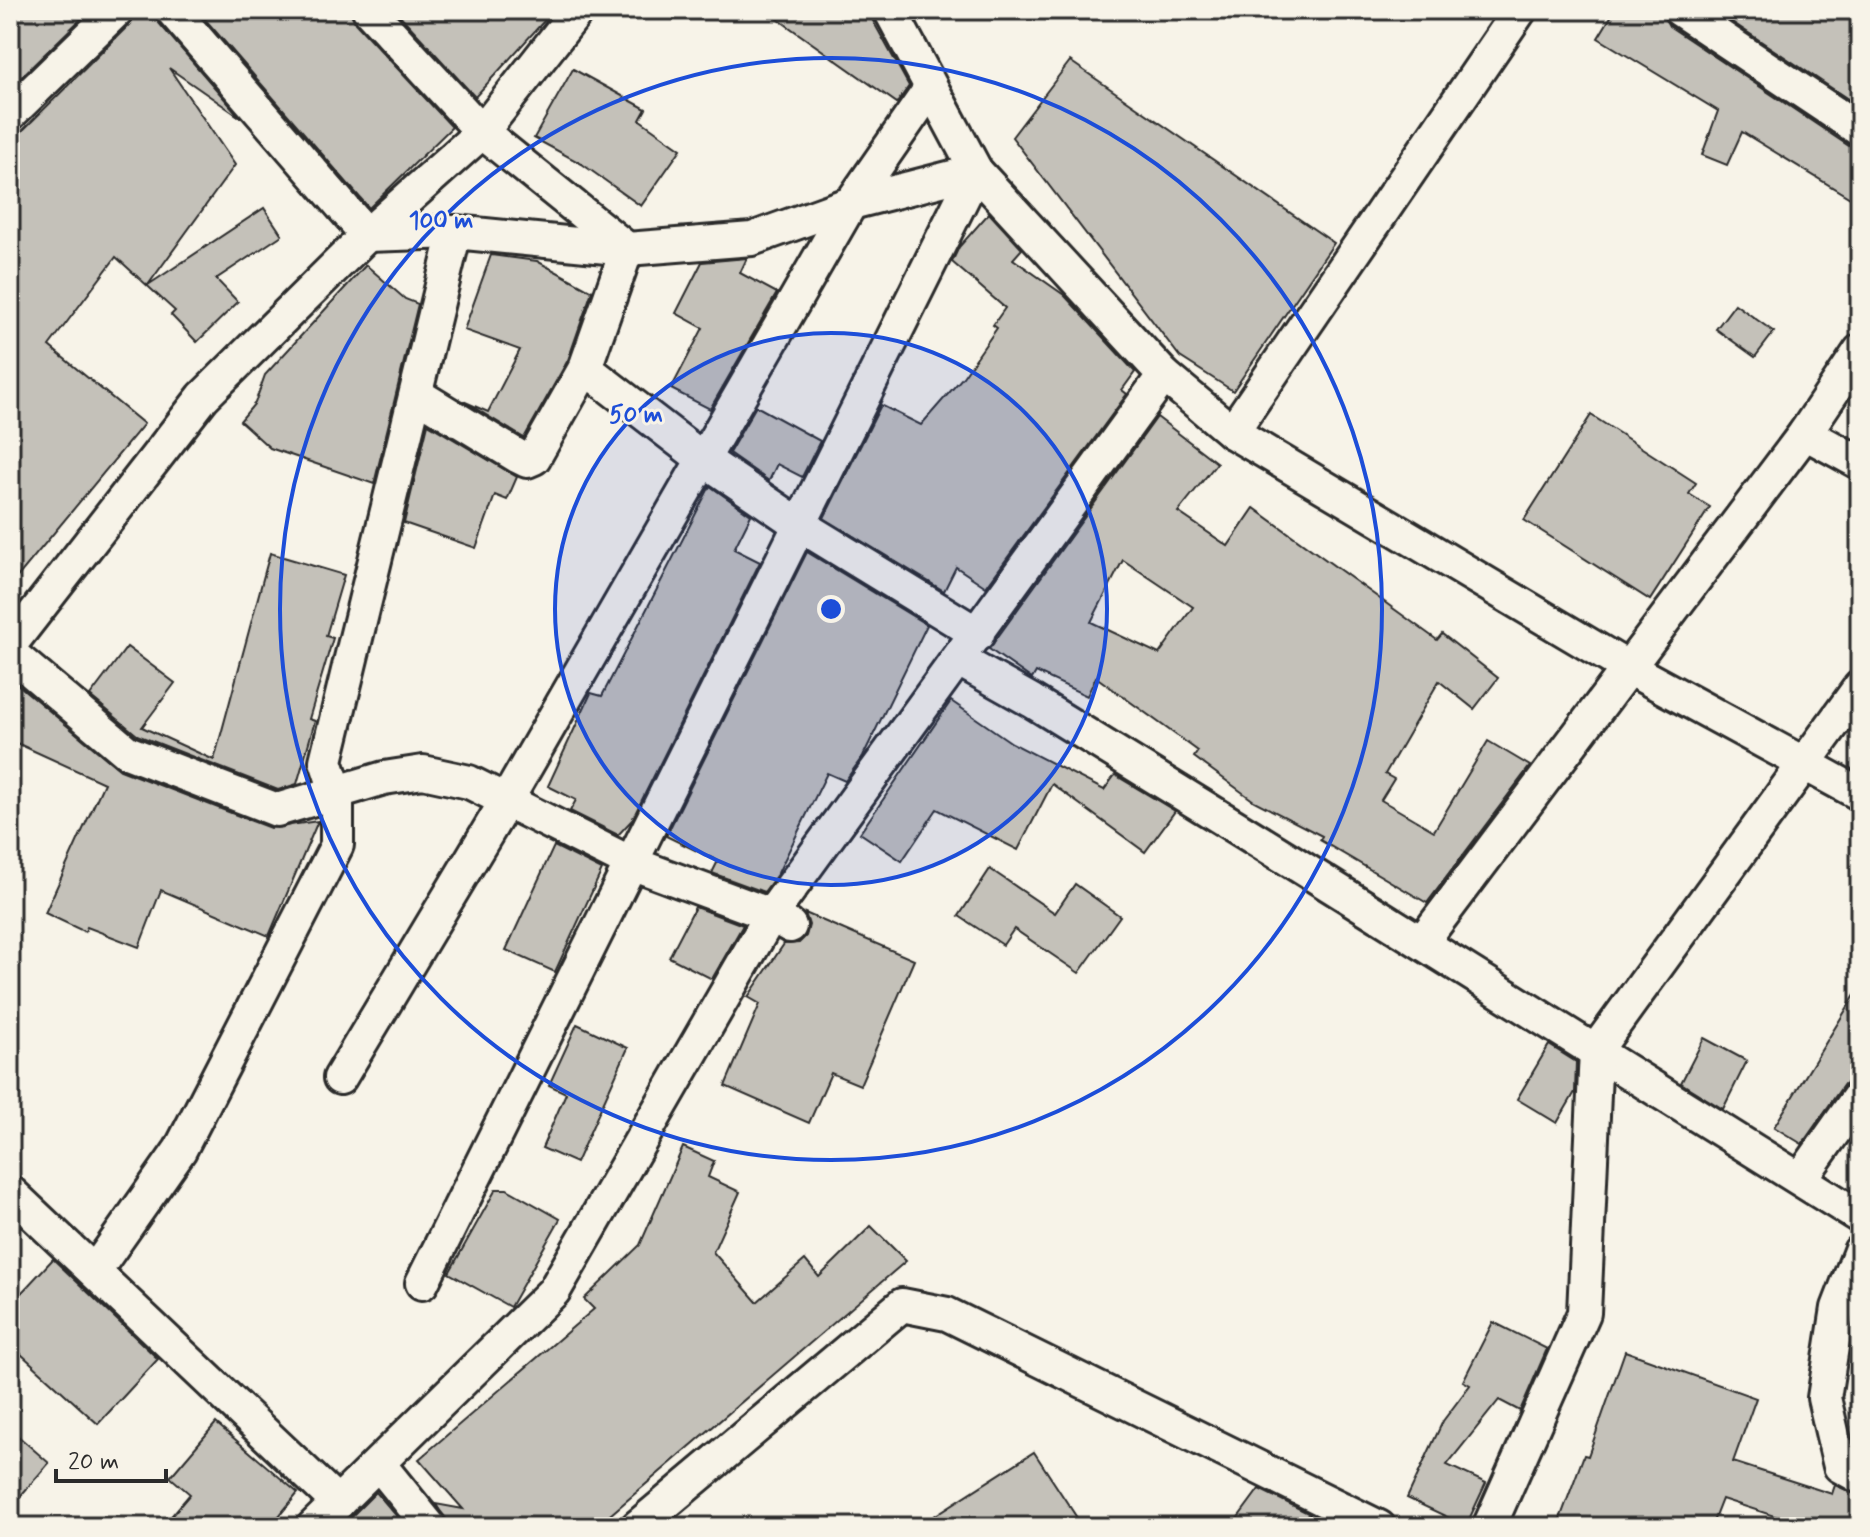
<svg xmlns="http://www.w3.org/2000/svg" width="1870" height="1537" viewBox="0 0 1870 1537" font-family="Mynerve,sans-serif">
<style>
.building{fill:#c4c1b9;stroke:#2b2b2b;stroke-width:2;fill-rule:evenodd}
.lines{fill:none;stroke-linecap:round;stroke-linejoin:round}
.street-casing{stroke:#2b2b2b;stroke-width:38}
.street{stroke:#f7f3e8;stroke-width:32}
.ring{fill:none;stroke:#1d4ed8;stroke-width:4}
.centre{fill:#1d4ed8;stroke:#f7f3e8;stroke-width:4}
.ring-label{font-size:24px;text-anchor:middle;font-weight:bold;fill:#1d4ed8;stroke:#f7f3e8;stroke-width:6;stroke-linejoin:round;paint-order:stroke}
</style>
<rect width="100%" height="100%" fill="#f7f3e8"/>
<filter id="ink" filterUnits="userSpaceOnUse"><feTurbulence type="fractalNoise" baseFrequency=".0125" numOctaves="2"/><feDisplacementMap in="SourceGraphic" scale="16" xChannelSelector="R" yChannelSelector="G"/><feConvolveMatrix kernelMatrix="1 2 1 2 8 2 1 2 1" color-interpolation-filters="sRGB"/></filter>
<g filter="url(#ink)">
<g class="building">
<path d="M10,10H90L13,85L10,82Z"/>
<path d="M135,10H154L158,22L241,118L169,68L235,165L148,285L264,208L282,235L216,279L238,302L197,342L171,315L175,311L116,257L49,346L144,424L10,586V143L130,24Z"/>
<path d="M197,10H351L355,23L452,127L369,208Z"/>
<path d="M395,10H554L475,97Z"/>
<path d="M765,10H867L909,86L897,103Z"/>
<path d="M1615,10H1661L1669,26L1849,146L1860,149V204L1742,132L1727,165L1702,155L1718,111L1598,38Z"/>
<path d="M1714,10H1860V107Z"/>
<path d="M1070,61L1334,243L1233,391L1180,357L1012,137Z"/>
<path d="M573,69L646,109L640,120L681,149L641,206L582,164L534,138Z"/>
<path d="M989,213L1022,249L1013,259L1064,295L1135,372L1122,390L1127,394L986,587L956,567L944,591L824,518L881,405L921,425L963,377L997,328L993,325L1005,308L952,262L959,247Z"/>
<path d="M491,255L537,261L592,291L568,360L524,438L463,401L488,412L520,350L464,330Z"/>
<path d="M747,258L740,273L777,293L710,409L671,389L703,328L676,313L702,262Z"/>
<path d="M366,265L405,299L418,304L374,484L270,448L240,421L255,403L265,375Z"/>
<path d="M1735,304L1774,332L1755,357L1716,329Z"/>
<path d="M756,406L820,441L802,477L777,464L769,481L729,453Z"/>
<path d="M1591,415L1696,483L1689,494L1710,507L1650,600L1524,520Z"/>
<path d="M1157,417L1217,463L1178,512L1228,546L1254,508L1437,640L1442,634L1498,678L1474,709L1439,681L1385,774L1394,779L1381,800L1434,831L1488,741L1530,766L1427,903L1320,840L1322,836L1254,801L1194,757L1198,751L1096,677L1087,696L1036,672L1032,679L989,649ZM1123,560L1193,607L1159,654L1091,622Z"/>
<path d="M428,424L517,477L507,500L495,495L476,548L404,523Z"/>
<path d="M710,486L751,515L734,549L760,562L632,820L618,835L570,811L576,800L548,786L591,693L602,696Z"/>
<path d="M807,552L927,625L863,756L845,781L827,773L778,873L764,892L712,873L718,861L666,836Z"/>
<path d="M270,553L344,575L326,636L333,638L309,719L315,721L297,784L278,790L137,735L90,696L127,647L175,683L142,727L214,760Z"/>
<path d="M10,678L120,770L270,828L318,821L269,936L161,890L139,947L87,927L85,932L45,913L104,783L10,740Z"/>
<path d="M951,701L1012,743L1104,790L1115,775L1175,811L1145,852L1052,784L1018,850L937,809L902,861L860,833Z"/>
<path d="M554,846L602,870L555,972L506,950Z"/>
<path d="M990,869L1055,913L1075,884L1120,916L1079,973L1014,929L1003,945L959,916Z"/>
<path d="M695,907L743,925L712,979L669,957Z"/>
<path d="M805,913L914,960L860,1085L831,1073L809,1123L725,1086L760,1004L748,997L784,944L799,943L806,936L809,925Z"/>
<path d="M1860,987V1076L1844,1084L1802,1144L1774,1127Z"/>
<path d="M577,1024L628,1048L576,1163L542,1148L566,1093L549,1085Z"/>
<path d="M1704,1038L1747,1061L1723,1109L1681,1083Z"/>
<path d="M1549,1045L1576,1062L1575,1092L1557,1123L1517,1099Z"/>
<path d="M683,1147L714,1161L708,1177L740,1192L713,1252L757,1302L805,1260L819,1277L871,1226L906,1261L596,1527H449L436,1504L463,1509L419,1459L594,1309L584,1299L640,1245Z"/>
<path d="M496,1189H507L560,1219L510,1307L449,1273Z"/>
<path d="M53,1259L158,1359L98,1424L10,1344V1305Z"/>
<path d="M1493,1322L1547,1349L1520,1411L1499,1400L1447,1465L1486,1483L1466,1526L1407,1498L1443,1421L1470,1385L1463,1381Z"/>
<path d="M1625,1351L1756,1398L1733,1462L1832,1494L1835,1485L1860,1496V1527H1808L1722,1499L1711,1527H1557L1584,1455L1588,1456Z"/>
<path d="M216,1423L298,1493L270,1527H162L190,1494L170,1477Z"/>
<path d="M1853,1427L1860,1428V1455L1857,1453Z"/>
<path d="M10,1429L49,1463L10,1508Z"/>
<path d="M1034,1452L1083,1527H917Z"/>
<path d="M1259,1489L1310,1514L1300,1527H1231Z"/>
<path d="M376,1492L406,1527H340L351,1517Z"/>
</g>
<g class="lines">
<g class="street-casing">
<g id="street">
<path d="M172,10L367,235"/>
<path d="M369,10L482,132L627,249L585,368L534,458L527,461L519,457L416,394"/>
<path d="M890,10L976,171L1164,375L1232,432L1630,669L1860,794"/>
<path d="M1680,10L1860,130"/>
<path d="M10,114L117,10"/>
<path d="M367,235L455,232L627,249L752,239L851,203L976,171"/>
<path d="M585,368L703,459L800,525L978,634"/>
<path d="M1232,432L1520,10"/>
<path d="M1805,433L1860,463"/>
<path d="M10,645L203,397L367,235L482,132L578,10"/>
<path d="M10,653L127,752L277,810L384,778L423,772L469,782L631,863L771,915L790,926"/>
<path d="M959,660L1032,701L1288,859L1860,1217"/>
<path d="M1422,942L1805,433L1860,351"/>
<path d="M340,1078L505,803L851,203L930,89"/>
<path d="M1802,1177L1860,1095"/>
<path d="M10,1192L338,1503"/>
<path d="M1860,1251L1838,1308L1824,1398L1840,1466L1860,1477"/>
<path d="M95,1271L180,1150L337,845V794L326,761L455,232"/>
<path d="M422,1283L976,171"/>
<path d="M379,1464L430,1527"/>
<path d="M313,1527L554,1291L771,915L1164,375"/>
<path d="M637,1527L902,1305L947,1314L1379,1527"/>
<path d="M1489,1527L1584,1313L1596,1050L1860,687"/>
</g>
</g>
<use href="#street" class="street"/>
</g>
</g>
<circle cx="831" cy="609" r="276" fill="#1d4ed8" fill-opacity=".12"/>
<g class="ring">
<circle cx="831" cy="609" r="276"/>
<circle cx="831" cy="609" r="551"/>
</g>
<circle cx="831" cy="609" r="12" class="centre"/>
<g class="ring-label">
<text x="441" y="228">100 m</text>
<text x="636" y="422">50 m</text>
</g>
<rect width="1870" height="1537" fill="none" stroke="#f7f3e8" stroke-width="40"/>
<rect x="20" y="20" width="1830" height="1497" fill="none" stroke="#2b2b2b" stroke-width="3" filter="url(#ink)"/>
<path d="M56 1469v12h110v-12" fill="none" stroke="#2b2b2b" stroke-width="4"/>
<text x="68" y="1469" font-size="24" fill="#2b2b2b" stroke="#f7f3e8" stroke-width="6" paint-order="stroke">20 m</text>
</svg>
